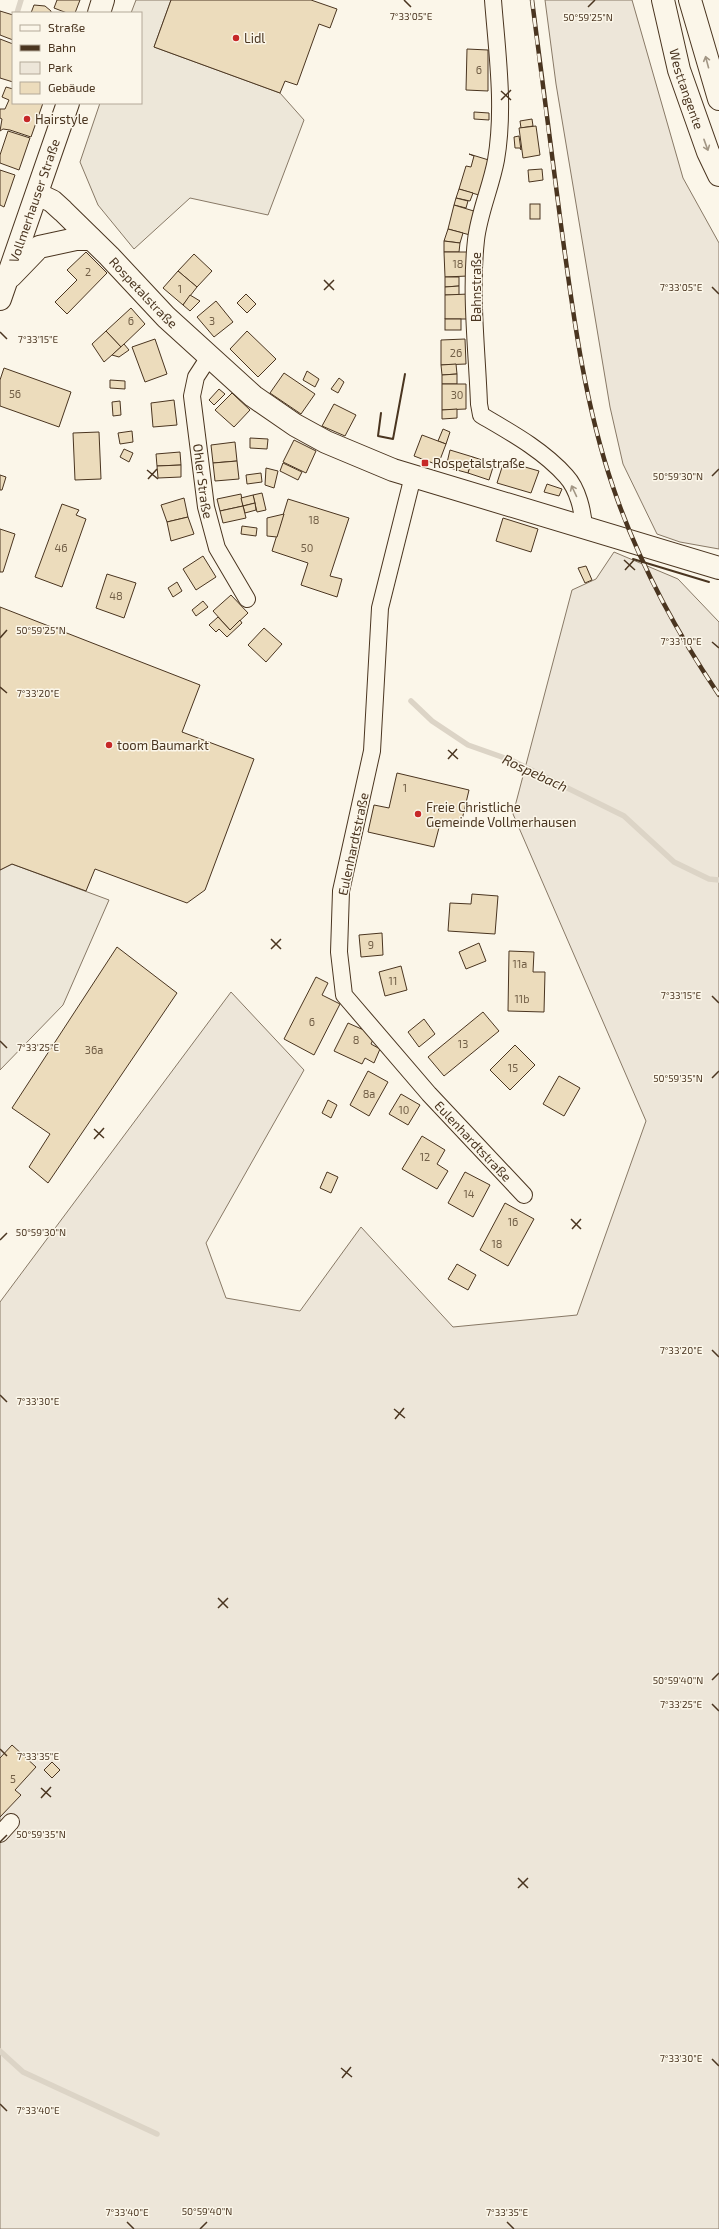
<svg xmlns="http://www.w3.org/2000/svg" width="719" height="2229" viewBox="0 0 719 2229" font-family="'Exo 2',sans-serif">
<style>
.green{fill:#ede6d9;stroke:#887966}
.parking{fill:#ede7d9;stroke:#887966}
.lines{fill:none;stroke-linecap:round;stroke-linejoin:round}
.stream{stroke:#dcd4c6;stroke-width:5.5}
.building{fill:#ecdcbc;stroke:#4a3520}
.street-casing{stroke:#4a3520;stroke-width:18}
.primary-casing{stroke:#4a3520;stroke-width:24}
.highway-casing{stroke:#4a3520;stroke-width:24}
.street{stroke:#fbf6e9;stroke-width:16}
.primary{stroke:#fbf6e9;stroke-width:22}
.highway{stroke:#fbf6e9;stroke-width:22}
.rail-casing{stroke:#4a3520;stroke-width:4.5}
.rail{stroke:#fbf6e9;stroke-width:3;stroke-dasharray:9;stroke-linecap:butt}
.wall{stroke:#4a3520;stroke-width:2}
.oneway{stroke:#a29684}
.ticks{fill:none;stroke:#4a3520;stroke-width:1.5}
.poi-dot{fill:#c62828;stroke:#fbf6e9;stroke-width:1.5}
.labels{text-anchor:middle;stroke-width:3;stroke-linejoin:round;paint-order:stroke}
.number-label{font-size:11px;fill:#725f47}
.poi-label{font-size:13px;fill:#4a3520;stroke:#fbf6e9;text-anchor:start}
.street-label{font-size:13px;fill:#4a3520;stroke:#fbf6e9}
.water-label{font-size:14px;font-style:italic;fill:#4a3520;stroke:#fbf6e9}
.ticks-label{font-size:10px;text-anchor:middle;fill:#4a3520;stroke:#fbf6e9;stroke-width:3;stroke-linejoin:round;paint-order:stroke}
</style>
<rect width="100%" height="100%" fill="#fbf6e9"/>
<g class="green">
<path d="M545,0H632L683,178L719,243V549L680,542L657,534L623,464L610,407L556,84Z"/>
<path d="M614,552L678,579L719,622V2229H0V1302L231,992L304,1070L206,1243L226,1298L300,1311L361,1227L453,1327L577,1315L646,1121L513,814L572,590L596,579Z"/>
</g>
<g class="parking">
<path d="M136,0H171L154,47L280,93L304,120L268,215L190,198L134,249L98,205L80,162L100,103H141V13H131Z"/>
<path d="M12,864L109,900L63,1005L0,1070V870Z"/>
</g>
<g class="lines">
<g class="stream">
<path d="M17,13L21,0"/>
<path d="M411,701L432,721L468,745L513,761L624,816L674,862L709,879L719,880"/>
<path d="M0,2051L23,2072L157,2134"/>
</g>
</g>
<g class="building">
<path d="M57,0H80L75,13H67L54,8Z"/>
<path d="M171,0H311L337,9L330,28L319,24L297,85L285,81L280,93L154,47Z"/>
<path d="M34,5L45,6L51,11V13H31Z"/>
<path d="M0,11L13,15V40L0,35Z"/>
<path d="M0,39L13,44V82L0,78Z"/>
<path d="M467,49L488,50V91L466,90Z"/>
<path d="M6,87L13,89V103H43L31,137L10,130L3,129L0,131L2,119L0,118V109H5L9,100L2,97Z"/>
<path d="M474,112L489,113V120L474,119Z"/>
<path d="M532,119L533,126L521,128L520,121Z"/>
<path d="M536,126L540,155L523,158L519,128Z"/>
<path d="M8,131L30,138L19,170L0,163V155Z"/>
<path d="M519,136L521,150L520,148H515L514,137Z"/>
<path d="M469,154L492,161L482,196L459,189L466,166L471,167L474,156Z"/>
<path d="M542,169L543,180L529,182L528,170Z"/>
<path d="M0,170L15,175L4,207L0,205Z"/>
<path d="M459,189L473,193L470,201L456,198Z"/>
<path d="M456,198L468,201L466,208L454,205Z"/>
<rect x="530" y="204" width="10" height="15"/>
<path d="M454,205L477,212L470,235L448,229Z"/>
<path d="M448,229L463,233L460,243L444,241Z"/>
<path d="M444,241L460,243L459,252H444Z"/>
<path d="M86,252L107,273L67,314L55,302L77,280L67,270Z"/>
<path d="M444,252H468V276L445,277Z"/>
<path d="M194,254L212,271L197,287L178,271Z"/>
<path d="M178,271L197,287L183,305L163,288Z"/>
<path d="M445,277H459V286L445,287Z"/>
<path d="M459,286V295H445V287Z"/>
<path d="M246,294L256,304L247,313L237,303Z"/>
<path d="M469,294V319H445V295Z"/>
<path d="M190,295L200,301L190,311L183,305Z"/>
<path d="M216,301L233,322L214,337L197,317Z"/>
<path d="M131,308L145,324L121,347L106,331Z"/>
<rect x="445" y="319" width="16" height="11"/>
<path d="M106,331L121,347L104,362L92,344Z"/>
<path d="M247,331L276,359L258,377L230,349Z"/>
<path d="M155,339L167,374L145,382L132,347Z"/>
<path d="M465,339L466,364L441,365V340Z"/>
<path d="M124,344L129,350L119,357L112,355Z"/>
<path d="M456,364L457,374L442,375L441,365Z"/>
<path d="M4,368L71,392L59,427L0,406V380Z"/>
<path d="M307,371L319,379L315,387L303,380Z"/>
<path d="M284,373L315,394L301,414L270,393Z"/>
<path d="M457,374V384H442V375Z"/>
<path d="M339,378L344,382L338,393L331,389Z"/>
<path d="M110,380L125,381V389L110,388Z"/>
<path d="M442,384H466V409L442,410Z"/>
<path d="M219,389L225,394L214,405L209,400Z"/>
<path d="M232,393L250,410L234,427L215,410Z"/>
<path d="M174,400L177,425L153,427L151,403Z"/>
<path d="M120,401L121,415L113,416L112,402Z"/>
<path d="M334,404L356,415L345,436L322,426Z"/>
<path d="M457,409V418L442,419V410Z"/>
<path d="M443,429L450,432L446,444L438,441Z"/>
<path d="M132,431L133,442L120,444L118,433Z"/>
<path d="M99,432L101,479L75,480L73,433Z"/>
<path d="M422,435L446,444L438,465L414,456Z"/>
<path d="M250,438L268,439L267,449L250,448Z"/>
<path d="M294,440L316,451L306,473L283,462Z"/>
<path d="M235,442L237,461L213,463L211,445Z"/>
<path d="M124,449L133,453L129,462L120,457Z"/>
<path d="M450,450L473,457L468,473L446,467Z"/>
<path d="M180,452L181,465L157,466L156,454Z"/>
<path d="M473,457L494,464L489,480L468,473Z"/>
<path d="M237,461L239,479L215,481L213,463Z"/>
<path d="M504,461L539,471L531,493L497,483Z"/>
<path d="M283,463L302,472L298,480L280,471Z"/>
<path d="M181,465V477L158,478L157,466Z"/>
<path d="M266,468L278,471L274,488L265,485Z"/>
<path d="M261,473L262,482L247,484L246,475Z"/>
<path d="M0,475L6,477L2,490H0Z"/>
<path d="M547,484L562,489L559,496L544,492Z"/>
<path d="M262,493L266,510L257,512L253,495Z"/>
<path d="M241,494L243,506L220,511L217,499Z"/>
<path d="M253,495L255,503L243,506L241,498Z"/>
<path d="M184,498L188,517L167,522L161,505Z"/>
<path d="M288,499L349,518L330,576L342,579L337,597L301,585L308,563L272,551Z"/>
<path d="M255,503L256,510L245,513L243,506Z"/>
<path d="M62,504L79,510L76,515L86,519L62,587L35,577Z"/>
<path d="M243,506L246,518L223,523L220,511Z"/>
<path d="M284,514L277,537L267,536V518Z"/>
<path d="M188,517L194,534L171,541L167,522Z"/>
<path d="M503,518L538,529L531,552L496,541Z"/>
<path d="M242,526L257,528L256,536L241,534Z"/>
<path d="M0,529L15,534L3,572H0Z"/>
<path d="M203,556L216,577L196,590L183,569Z"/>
<path d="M586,566L592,580L585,583L578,568Z"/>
<path d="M107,574L136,583L124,618L96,608Z"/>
<path d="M177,582L182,591L173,597L168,588Z"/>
<path d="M231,595L248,613L230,630L213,611Z"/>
<path d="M203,601L208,607L196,616L192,610Z"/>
<path d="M0,607L200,685L182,732L254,759L205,890L187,903L95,869L86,891L12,864L0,870Z"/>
<path d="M218,617L230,630L240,620L242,623L227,637L219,629L216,632L209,625Z"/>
<path d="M264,628L282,644L266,662L248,645Z"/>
<path d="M397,773L469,790L461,824L441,820L434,847L368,832L374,805L389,808Z"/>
<path d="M472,894L498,896L495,934L448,931L450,903L471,904Z"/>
<path d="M382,933L383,955L361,957L359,935Z"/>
<path d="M479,943L486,961L466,969L459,952Z"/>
<path d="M117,947L177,993L48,1183L29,1167L50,1134L12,1108Z"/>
<path d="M509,951L534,952L533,972H545L544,1012L508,1011Z"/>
<path d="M401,966L407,990L385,996L379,972Z"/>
<path d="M316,977L328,983L322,995L340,1004L314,1055L284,1039Z"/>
<path d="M483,1012L499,1031L444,1076L428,1057Z"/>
<path d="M424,1019L435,1034L419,1047L408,1032Z"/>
<path d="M348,1023L375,1035L371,1044L380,1049L374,1063L365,1058L362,1064L334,1051Z"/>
<path d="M515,1045L535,1065L510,1090L490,1070Z"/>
<path d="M368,1071L388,1082L369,1116L350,1105Z"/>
<path d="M559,1076L580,1088L564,1116L543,1104Z"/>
<path d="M401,1094L420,1105L408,1125L389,1114Z"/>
<path d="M328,1100L337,1105L331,1118L322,1113Z"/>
<path d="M422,1136L445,1150L437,1164L448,1171L437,1189L402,1169Z"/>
<path d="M327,1172L338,1177L331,1193L320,1188Z"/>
<path d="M465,1172L490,1185L473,1217L448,1203Z"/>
<path d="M505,1203L534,1219L508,1266L480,1250Z"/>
<path d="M457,1264L476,1275L468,1290L448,1279Z"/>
<path d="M12,1745L36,1767L15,1790L21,1795L0,1817V1758Z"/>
<path d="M52,1762L60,1770L52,1778L44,1770Z"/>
</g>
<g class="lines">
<g class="street-casing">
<g id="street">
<path d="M493,0C497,52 505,108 496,160C491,187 479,213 476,240C470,294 477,350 479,404L481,415C510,432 543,450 566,476C578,489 583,511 584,528"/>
<path id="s1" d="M209,357L196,377L192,396L206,507L217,548L247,599"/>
<path id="s2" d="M413,476L380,608L372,751L341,891L339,952L344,995L429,1094L524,1195"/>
<path d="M0,1834L11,1822"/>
</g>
</g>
<g class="primary-casing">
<g id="primary">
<path d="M99,13L103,0"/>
<path id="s3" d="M37,194L52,201L63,211L109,256L166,317L253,396L295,425L326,442L393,470L719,568"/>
<path d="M11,276L39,247L76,239H91"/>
<path id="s4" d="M0,299L68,103"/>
</g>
</g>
<g class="highway-casing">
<g id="highway">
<path id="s5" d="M663,0L679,70L708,152L719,175"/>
<path d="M690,0L719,99"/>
</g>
</g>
<use href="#street" class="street"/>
<use href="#primary" class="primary"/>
<use href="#highway" class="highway"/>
<g class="rail-casing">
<path id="rail" d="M532,0C541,75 551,150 561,225C573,313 584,402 613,487C638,561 675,630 719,695"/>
</g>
<use href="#rail" class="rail"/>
<g class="wall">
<path d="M381,413L378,436L393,439L405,374"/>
<path d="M633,559L709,582"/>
</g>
</g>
<defs><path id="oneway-shaft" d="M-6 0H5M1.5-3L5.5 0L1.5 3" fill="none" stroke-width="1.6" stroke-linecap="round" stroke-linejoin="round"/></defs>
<g class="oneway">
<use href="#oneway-shaft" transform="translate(707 62) rotate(-105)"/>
<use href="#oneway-shaft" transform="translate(706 145) rotate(70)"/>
<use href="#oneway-shaft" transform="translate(574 491) rotate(-115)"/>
</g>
<path class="ticks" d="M404,0L411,7M588,7L595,0M501,91L511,100M501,100L511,90M324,280L334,290M712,287L719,294M324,290L334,280M0,332L7,339M147,470L158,479M712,476L719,469M148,479L157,469M624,560L635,570M625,570L634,560M0,638L7,630M712,642L719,648M0,687L7,693M448,750L458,759M448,759L457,749M271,939L281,949M271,949L281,939M712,996L719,1003M0,1041L7,1048M712,1078L719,1071M94,1129L104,1138M94,1139L104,1128M571,1219L581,1229M572,1229L581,1219M0,1240L7,1233M712,1350L719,1357M0,1395L7,1402M394,1409L405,1418M395,1419L404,1408M218,1598L228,1608M218,1608L228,1598M712,1680L719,1673M712,1704L719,1711M0,1749L7,1756M41,1788L51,1797M41,1798L51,1787M0,1842L7,1835M518,1878L528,1888M518,1888L528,1878M712,2059L719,2066M341,2068L352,2077M342,2078L351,2067M0,2104L7,2111M127,2222L134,2229M507,2222L514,2229M200,2229L207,2222"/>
<g class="poi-dot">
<circle cx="236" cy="38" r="4"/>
<circle cx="27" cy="119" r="4"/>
<rect x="421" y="459" width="8" height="8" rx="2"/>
<circle cx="109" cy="745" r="4"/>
<circle cx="418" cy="814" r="4"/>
</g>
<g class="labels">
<g class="number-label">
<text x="479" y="74">6</text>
<text x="458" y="268">18</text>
<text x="88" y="276">2</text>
<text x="180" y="293">1</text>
<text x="131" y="325">6</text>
<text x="212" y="325">3</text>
<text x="456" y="357">26</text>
<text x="15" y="398">56</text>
<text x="457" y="399">30</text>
<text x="314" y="524">18</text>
<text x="61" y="552">46</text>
<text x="307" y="552">50</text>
<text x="116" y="600">48</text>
<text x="405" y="792">1</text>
<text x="371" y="949">9</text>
<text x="520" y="968">11a</text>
<text x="393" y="985">11</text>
<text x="522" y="1003">11b</text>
<text x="312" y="1026">6</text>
<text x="356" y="1044">8</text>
<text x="463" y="1048">13</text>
<text x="94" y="1054">36a</text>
<text x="513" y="1072">15</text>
<text x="369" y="1098">8a</text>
<text x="404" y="1114">10</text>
<text x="425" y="1161">12</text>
<text x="469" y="1198">14</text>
<text x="513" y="1226">16</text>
<text x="497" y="1248">18</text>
<text x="13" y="1783">5</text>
</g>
<g class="poi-label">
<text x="244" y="43">Lidl</text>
<text x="35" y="124">Hairstyle</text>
<text x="433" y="468">Rospetalstraße</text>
<text x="117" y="750">toom Baumarkt</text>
<text x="426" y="812">Freie Christliche<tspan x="426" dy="15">Gemeinde Vollmerhausen</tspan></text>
</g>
<g class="street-label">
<text dy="5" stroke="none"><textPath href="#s5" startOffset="92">Westtangente</textPath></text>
<text dy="5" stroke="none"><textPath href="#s4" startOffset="104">Vollmerhauser Straße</textPath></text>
<text transform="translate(476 287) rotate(-90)" y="5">Bahnstraße</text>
<text dy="5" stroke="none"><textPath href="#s3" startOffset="146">Rospetalstraße</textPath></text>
<text dy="5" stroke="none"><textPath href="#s1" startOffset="129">Ohler Straße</textPath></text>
<text transform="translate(353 844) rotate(-78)" y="5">Eulenhardtstraße</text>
<text dy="5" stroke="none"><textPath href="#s2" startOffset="722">Eulenhardtstraße</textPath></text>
</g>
<g class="water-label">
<text transform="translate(535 773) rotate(25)" y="5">Rospebach</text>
</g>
</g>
<g class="ticks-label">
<text x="411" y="20">7°33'05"E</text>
<text x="588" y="21">50°59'25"N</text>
<text x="681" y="291">7°33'05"E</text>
<text x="38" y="343">7°33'15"E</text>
<text x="678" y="480">50°59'30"N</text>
<text x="41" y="634">50°59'25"N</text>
<text x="681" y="645">7°33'10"E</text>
<text x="38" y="697">7°33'20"E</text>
<text x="681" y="999">7°33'15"E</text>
<text x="38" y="1051">7°33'25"E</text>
<text x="678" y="1082">50°59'35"N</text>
<text x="41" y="1236">50°59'30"N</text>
<text x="681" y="1354">7°33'20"E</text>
<text x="38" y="1405">7°33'30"E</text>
<text x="678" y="1684">50°59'40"N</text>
<text x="681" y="1708">7°33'25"E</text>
<text x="38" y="1760">7°33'35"E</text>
<text x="41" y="1838">50°59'35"N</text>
<text x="681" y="2062">7°33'30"E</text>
<text x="38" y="2114">7°33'40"E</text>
<text x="207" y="2215">50°59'40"N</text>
<text x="127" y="2216">7°33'40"E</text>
<text x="507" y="2216">7°33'35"E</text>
</g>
<rect x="12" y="12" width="130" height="92" fill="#fbf6e9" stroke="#b4a999"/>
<rect x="20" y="25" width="20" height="6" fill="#fbf6e9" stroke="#b4a999"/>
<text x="48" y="32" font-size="12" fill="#4a3520">Straße</text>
<rect x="20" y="45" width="20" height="6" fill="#4a3520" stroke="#b4a999"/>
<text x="48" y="52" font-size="12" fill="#4a3520">Bahn</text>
<rect x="20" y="62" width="20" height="12" fill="#ede6d9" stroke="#b4a999"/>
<text x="48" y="72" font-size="12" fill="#4a3520">Park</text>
<rect x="20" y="82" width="20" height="12" fill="#ecdcbc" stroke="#b4a999"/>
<text x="48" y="92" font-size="12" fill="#4a3520">Gebäude</text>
</svg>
